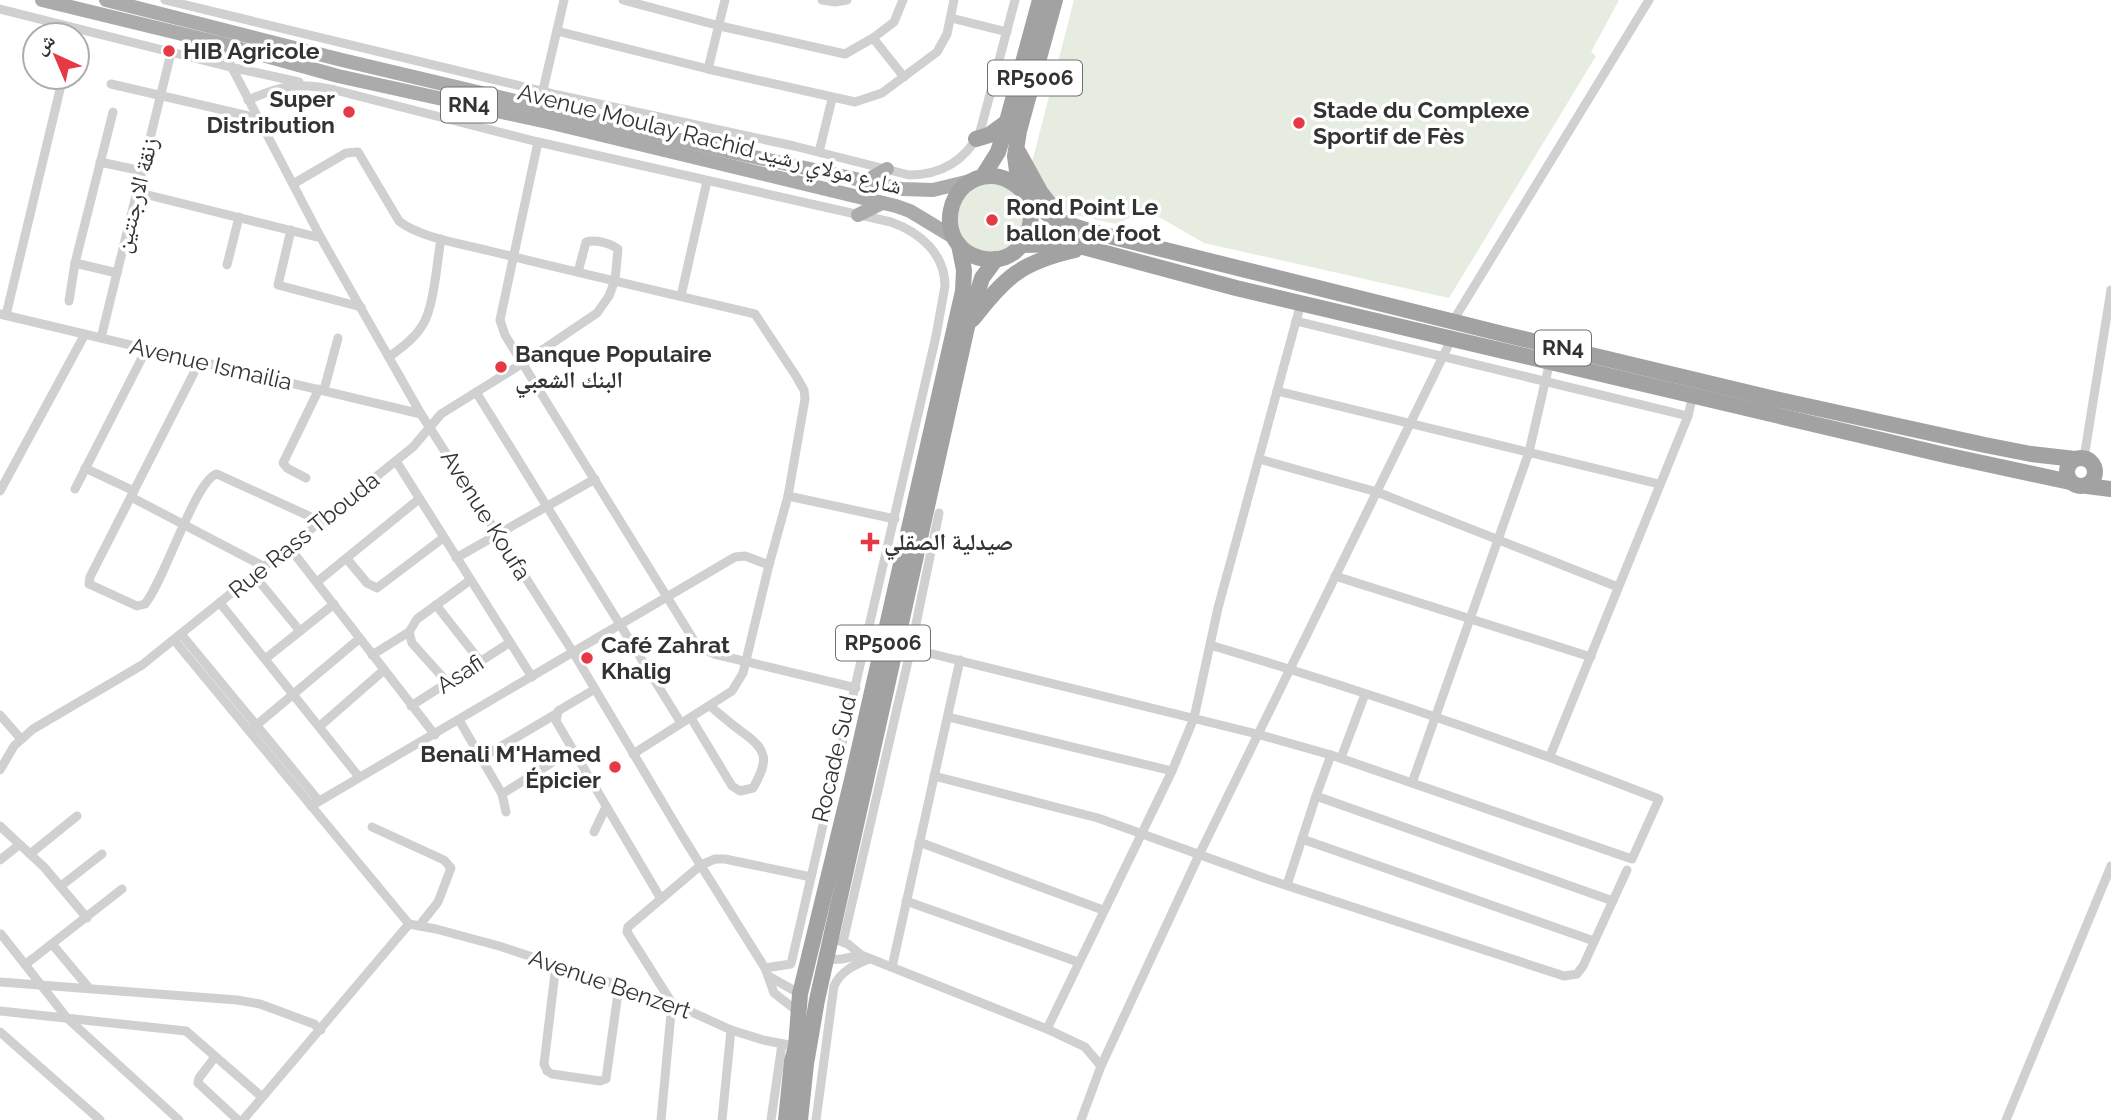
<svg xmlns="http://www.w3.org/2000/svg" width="2111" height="1120" viewBox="0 0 2111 1120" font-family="Raleway,'Noto Naskh Arabic',sans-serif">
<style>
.green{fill:#e6ecdf}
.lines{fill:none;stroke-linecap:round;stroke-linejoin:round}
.minor{stroke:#d0d0d0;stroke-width:9}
.primary{stroke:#ababab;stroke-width:14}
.trunk{stroke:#a2a2a2;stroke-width:16}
.poi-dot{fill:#e63946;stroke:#fff;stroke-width:2.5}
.labels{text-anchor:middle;stroke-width:7;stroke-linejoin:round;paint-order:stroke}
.shield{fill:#fff;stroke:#707070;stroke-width:2}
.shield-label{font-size:21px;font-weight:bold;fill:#333}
.poi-label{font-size:23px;font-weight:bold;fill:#333;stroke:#fff;text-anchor:start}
.street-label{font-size:23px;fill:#333;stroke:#fff}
</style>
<rect width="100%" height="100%" fill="#fff"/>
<g class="green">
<path d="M1074,0H1619L1591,52L1596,56L1449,298L1204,243L1147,210L1116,224L1062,212L1032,162Z"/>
<path d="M987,181H995L1021,197L1027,220L1013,247C979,258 974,254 955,226L963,194Z"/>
</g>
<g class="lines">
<g class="minor">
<path d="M165,0L558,95L794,146L909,175C941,175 965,161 980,132L1015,0"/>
<path d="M623,0L720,26L845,54L873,38L894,22L903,0"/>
<path d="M822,0L835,2L847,0"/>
<path d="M0,9L230,67L299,82"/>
<path d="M951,18L1007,32"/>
<path d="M557,31L708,69L855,102L882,93L937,52L947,34L954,0"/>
<path d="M873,38L904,77"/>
<path d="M219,43L321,238L421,414L573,652L683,837L765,968L774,993L801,1014"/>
<path d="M708,69L725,0"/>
<path d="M111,84L258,118"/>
<path d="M543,90L564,0"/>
<path d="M248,100C283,85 298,82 335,90L538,142L891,222C919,232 945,253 945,286L936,336L797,938L791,964L765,968"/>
<path d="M538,142L500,320L505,335L698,647L714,654L856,688"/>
<path d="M819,152L832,99"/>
<path d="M100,162L142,171"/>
<path d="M293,184L346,153L358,152L399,221C420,238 463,244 490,251C578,273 667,293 755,314L796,376L804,390L805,399L788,496L769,565L743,673L732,691L633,754"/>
<path d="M136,192L321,238"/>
<path d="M291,230L278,285L361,307"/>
<path d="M75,263L117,273"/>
<path d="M227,265L239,217"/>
<path d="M681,296L707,181"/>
<path d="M69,301L75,263L113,112"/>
<path d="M0,314L421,414"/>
<path d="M6,315L63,77"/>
<path d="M1296,321L1688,416"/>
<path d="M1453,321L1649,0"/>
<path d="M101,338L171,53"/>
<path d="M389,357C401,348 414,339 422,326C434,309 437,261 441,239"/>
<path d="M200,361L90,577L89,584L137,606L145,604C164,582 196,478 217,474L322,522"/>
<path d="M324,390L338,338"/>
<path d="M1277,391L1659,484"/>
<path d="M476,392L681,723"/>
<path d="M2084,458L2111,290"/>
<path d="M1259,459L1377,492L1618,587"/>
<path d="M396,461L532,677"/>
<path d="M85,468L134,491"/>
<path d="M306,478L287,468L283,463L319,389"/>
<path d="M75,489L147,348"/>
<path d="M0,491L85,334"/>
<path d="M788,496L895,519"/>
<path d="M131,497L263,566"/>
<path d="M289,547L435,735"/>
<path d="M456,558L595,479"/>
<path d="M347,559L367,583L377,588L443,538"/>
<path d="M253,574L300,631"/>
<path d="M1335,576L1591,657"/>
<path d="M317,582L419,499"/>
<path d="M220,603L359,777"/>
<path d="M436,605L480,661"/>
<path d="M409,632L412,643L447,682"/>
<path d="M181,634L319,801"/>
<path d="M174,640L409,924L436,929L499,946L672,1003L731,1030L763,1040L799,1047"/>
<path d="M896,645L1257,734L1331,755L1632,859L1659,799C1511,741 1362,690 1210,645"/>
<path d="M372,655L409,632L417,619L469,581"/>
<path d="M265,659L334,604"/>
<path d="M595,689L558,711L556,721L661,899"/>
<path d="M411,706L509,643"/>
<path d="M0,715L21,739"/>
<path d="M948,717L1172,771"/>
<path d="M691,718L732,786L740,791L753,788C769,760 768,750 742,732C731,724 721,715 711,707"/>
<path d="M459,720L502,794L506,812"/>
<path d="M320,726L384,670"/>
<path d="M253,728L359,639"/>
<path d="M1550,756L1688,416L1693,395"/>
<path d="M481,758L556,714"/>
<path d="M1341,758L1365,694"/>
<path d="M0,770L14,746L33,729L142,665L413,447L441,414L523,363L597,313L609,296L615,280L618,249C610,243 595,239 586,242L578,272"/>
<path d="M934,776L1098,818L1267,879L1564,976L1577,974L1583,966L1627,870"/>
<path d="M1412,783L1529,452L1550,361"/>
<path d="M502,794L572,750"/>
<path d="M1316,796L1331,755"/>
<path d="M311,806L735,557L745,556L769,565"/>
<path d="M0,826L44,867L87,918"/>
<path d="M372,827L444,860L451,868L438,902L419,926"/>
<path d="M594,832L606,807"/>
<path d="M1302,839L1594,941"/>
<path d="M919,842L1103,910"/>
<path d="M30,854L77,816"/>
<path d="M0,860L19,845"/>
<path d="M1287,885L1316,796L1613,901"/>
<path d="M61,886L102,854"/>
<path d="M906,901L1078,962"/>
<path d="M1,934L67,1018L179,1120"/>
<path d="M837,940L848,944L861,955L1047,1029L1085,1047L1101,1066"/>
<path d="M843,942L911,648L939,513"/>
<path d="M52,944L88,987"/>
<path d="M825,960L842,959L861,955"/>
<path d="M26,964L122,889"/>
<path d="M556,965L544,1064L547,1071L552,1074L600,1081L606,1079L619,986"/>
<path d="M892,967L960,660"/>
<path d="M770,977L802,995"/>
<path d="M0,982L237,1000L260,1004L314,1024L321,1030"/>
<path d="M0,1011L186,1031L262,1097"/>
<path d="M1047,1029L1172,771L1194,718L1218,608L1301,303"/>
<path d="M0,1032L100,1120"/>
<path d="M215,1057L199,1078L198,1083L238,1120"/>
<path d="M243,1120L409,924"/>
<path d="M661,1120L672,1003L627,932L628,927L701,865L715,859H725L811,877"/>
<path d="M722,1120L731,1030"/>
<path d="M771,1120L782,1044"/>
<path d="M816,1120L834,986C841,971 854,965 869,959"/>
<path d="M1081,1120L1101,1066L1199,855L1452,338"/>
<path d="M2006,1120L2111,866"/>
</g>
<g class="primary">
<path d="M42,0L219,43L338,76L552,123L896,206L910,211L953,237"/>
<path d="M106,0L342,60L731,152L902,189L933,190L970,181"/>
<path d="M866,181L887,169"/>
<path d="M858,215L882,203"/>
</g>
<g class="trunk">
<path d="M976,139L989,135L1007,122"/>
<path d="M1019,153L1041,193L1055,211"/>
<path d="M983,176L998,152L1003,136L1040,0"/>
<path d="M1019,187L1015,156L1019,131L1055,0"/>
<path d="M1027,197C1040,229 1018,268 980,258C932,246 945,173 994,176C1017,178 1031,202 1049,215C1061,223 1076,227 1089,231L1507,335L1775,399L1985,445L2031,454L2075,459"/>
<path d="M1022,245L1072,244L1236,288L1945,455L2070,482"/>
<path d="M973,319C1006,276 1022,262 1075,250"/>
<circle cx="2081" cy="472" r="14"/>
<path d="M2087,486L2111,489"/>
<path d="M786,1120L792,1061L796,1047L800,994L852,780L963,291L964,270L959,245"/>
<path d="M800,1120L806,1064L817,1000L967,327L982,278L996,259"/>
</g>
</g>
<g class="poi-dot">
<circle cx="169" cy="51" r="7"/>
<circle cx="349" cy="112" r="7"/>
<circle cx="1299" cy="123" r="7"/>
<circle cx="992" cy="220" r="7"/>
<circle cx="501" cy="367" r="7"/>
<path d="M866.5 531.5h7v7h7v7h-7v7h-7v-7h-7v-7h7z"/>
<circle cx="587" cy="658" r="7"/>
<circle cx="615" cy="767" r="7"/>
</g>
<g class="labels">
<g class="shield">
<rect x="988" y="60.5" width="94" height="35" rx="5"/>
<rect x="441" y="87.5" width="56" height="35" rx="5"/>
<rect x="1535" y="330.5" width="56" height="35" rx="5"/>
<rect x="836" y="625.5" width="94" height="35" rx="5"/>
</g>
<g class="shield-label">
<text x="1035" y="85">RP5006</text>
<text x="469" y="112">RN4</text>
<text x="1563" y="355">RN4</text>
<text x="883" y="650">RP5006</text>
</g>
<g class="poi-label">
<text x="183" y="59">HIB Agricole</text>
<text x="335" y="107" text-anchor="end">Super<tspan x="335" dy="26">Distribution</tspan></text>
<text x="1313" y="118">Stade du Complexe<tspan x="1313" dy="26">Sportif de Fès</tspan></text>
<text x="1006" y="215">Rond Point Le<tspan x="1006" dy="26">ballon de foot</tspan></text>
<text x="515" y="362">Banque Populaire<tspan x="515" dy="26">البنك الشعبي</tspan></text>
<text x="884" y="550">صيدلية الصقلي</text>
<text x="601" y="653">Café Zahrat<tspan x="601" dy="26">Khalig</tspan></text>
<text x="601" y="762" text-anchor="end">Benali M'Hamed<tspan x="601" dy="26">Épicier</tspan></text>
</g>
<g class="street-label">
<text transform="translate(710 139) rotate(14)" y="8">Avenue Moulay Rachid شارع مولاي رشيد</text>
<text transform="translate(136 195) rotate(-76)" y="8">زنقة الارجنتين</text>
<text transform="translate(211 364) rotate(13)" y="8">Avenue Ismailia</text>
<text transform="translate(486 515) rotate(58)" y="8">Avenue Koufa</text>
<text transform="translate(304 535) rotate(-39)" y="8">Rue Rass Tbouda</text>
<text transform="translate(460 674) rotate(-33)" y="8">Asafi</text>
<text transform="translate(834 759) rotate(-77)" y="8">Rocade Sud</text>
<text transform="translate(610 984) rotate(19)" y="8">Avenue Benzert</text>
</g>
</g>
<g transform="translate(56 56) rotate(316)"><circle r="33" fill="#ffffff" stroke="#adadad" stroke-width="2"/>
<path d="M0-5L12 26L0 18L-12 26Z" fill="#e63946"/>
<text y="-10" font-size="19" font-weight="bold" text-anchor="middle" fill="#333333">ش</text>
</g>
</svg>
